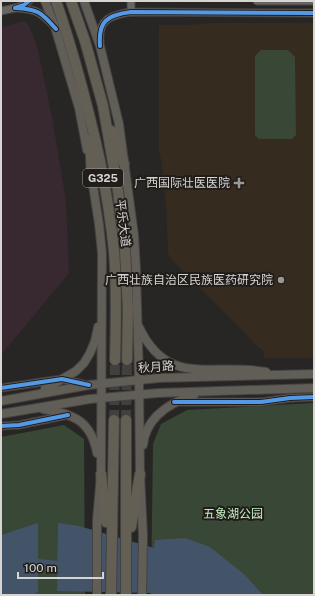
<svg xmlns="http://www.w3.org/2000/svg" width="315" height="596" viewBox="0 0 315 596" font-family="'Public Sans','Noto Sans SC',sans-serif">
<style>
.commercial{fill:#38282f}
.medical{fill:#362b1f}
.green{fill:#384736}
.water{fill:#435469}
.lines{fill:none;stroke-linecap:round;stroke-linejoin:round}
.river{stroke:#435469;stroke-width:10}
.highway-tunnel{stroke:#42403e;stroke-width:10;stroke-dasharray:10 5;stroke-linecap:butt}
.minor-casing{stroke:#444241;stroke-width:9}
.major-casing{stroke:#444241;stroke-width:10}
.highway-casing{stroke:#444241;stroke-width:12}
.minor{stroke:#666564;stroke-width:7}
.major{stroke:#615d57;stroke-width:8}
.highway{stroke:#645f54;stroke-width:10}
.cycleway-casing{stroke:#201d1a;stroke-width:6}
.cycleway{stroke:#5399e6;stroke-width:4}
.poi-dot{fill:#9a9895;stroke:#201d1a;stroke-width:1.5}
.labels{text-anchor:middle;stroke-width:4;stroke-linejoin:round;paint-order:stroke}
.shield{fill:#201d1a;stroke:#a09e9b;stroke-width:1}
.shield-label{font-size:11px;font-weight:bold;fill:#d7d5d2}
.poi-label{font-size:12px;fill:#d7d5d2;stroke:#201d1a;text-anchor:end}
.street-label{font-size:12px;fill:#d7d5d2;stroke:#201d1a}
.park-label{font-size:12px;fill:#c2edbf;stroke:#201d1a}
</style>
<rect width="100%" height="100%" fill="#282624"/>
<path class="commercial" d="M24,21L29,26L37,46L53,122L66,202L69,273L1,355V28Z"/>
<path class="medical" d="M210,23H314V358H264V351L254,344L250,338L171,259L168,253L166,202L162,164L159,152V25H191Z"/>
<g class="green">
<path d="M261,50H288L295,57L296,135L292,139H259L255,135V56Z"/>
<path d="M314,403V595H151L153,444L161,424L187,410Z"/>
<path d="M64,425L84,439L85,595H1V437Z"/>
</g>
<g class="water">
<path d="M38,523V591L34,595H1V535Z"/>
<path d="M58,523L79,526L154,548L155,540L185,538L210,547L245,575L263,595H154L150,593L57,591Z"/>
</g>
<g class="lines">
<path class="river" d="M1,563L16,562L71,567"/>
<g class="highway-tunnel">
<path d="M114,420L115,360"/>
<path d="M126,420L127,360"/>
</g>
<g class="minor-casing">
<g id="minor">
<path d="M29,1L24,5L15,8C36,9 39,11 54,26"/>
<path d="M257,1H314"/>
<path d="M1,11L15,8"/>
<path d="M131,12V1"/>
<path d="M100,42C98,19 111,15 131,12L314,13"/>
<path d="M1,388L62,379L87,385"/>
<path d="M176,402H261L290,398L314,397"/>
<path d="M1,426L19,425L68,415"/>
</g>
</g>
<g class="major-casing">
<g id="major">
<path d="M45,1L55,27L79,108L87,150"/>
<path d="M84,1L100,46L119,124L134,235L136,269L139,380L140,474L143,536L142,595"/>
<path d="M91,173L99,224L102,253L101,474L97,520V595"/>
<path d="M139,327C168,389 213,362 266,372"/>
<path d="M45,389L76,371L84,363L90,353L95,341L98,327"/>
<path d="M1,401L89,385L159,378L314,374"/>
<path d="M43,409C74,414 91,421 97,453"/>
<path d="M1,414L90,399L158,393L314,388"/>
<path d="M143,445C146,417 169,403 194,395"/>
</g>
</g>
<g class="highway-casing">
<g id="highway">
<path d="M56,1C74,54 88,107 100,161C106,191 111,221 114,251C117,287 116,324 115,360"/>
<path d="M71,1L85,41L103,106L118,191L125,250L128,310L127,360"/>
<path d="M112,131L124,164"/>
<path d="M90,139L92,178"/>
<path d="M101,474L106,522"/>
<path d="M131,527L140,474"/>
<path d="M111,595L114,420"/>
<path d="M126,595V420"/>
</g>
</g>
<use href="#minor" class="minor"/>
<use href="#major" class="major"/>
<use href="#highway" class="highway"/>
<g class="cycleway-casing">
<g id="cycleway">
<path d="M29,1L24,5L15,8C38,9 41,12 56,29"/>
<path d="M100,46C98,21 107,15 131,12L314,13"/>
<path d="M1,388L62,379L89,385"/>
<path d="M174,402H261L290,398L314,397"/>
<path d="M1,426L19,425L68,415"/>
</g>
</g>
<use href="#cycleway" class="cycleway"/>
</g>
<g class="poi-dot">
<path d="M237 177h4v4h4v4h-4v4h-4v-4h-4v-4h4z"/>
<circle cx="281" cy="280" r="4"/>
</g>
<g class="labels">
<rect class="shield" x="83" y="169" width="40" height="18" rx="3"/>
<g class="shield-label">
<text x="103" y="182">G325</text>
</g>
<g class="poi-label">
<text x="230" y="187">广西国际壮医医院</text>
<text x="273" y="284">广西壮族自治区民族医药研究院</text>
</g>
<g class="street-label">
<text transform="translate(123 223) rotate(83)" y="4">平乐大道</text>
<text transform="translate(156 367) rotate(-4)" y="4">秋月路</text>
</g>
<g class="park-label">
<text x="233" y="518">五象湖公园</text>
</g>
</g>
<rect width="315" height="596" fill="none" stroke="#d7d5d2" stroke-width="4"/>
<path d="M18 572v6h85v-6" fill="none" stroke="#d7d5d2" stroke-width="2"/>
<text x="24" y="572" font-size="12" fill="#d7d5d2" stroke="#201d1a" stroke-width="3" paint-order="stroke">100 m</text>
</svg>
